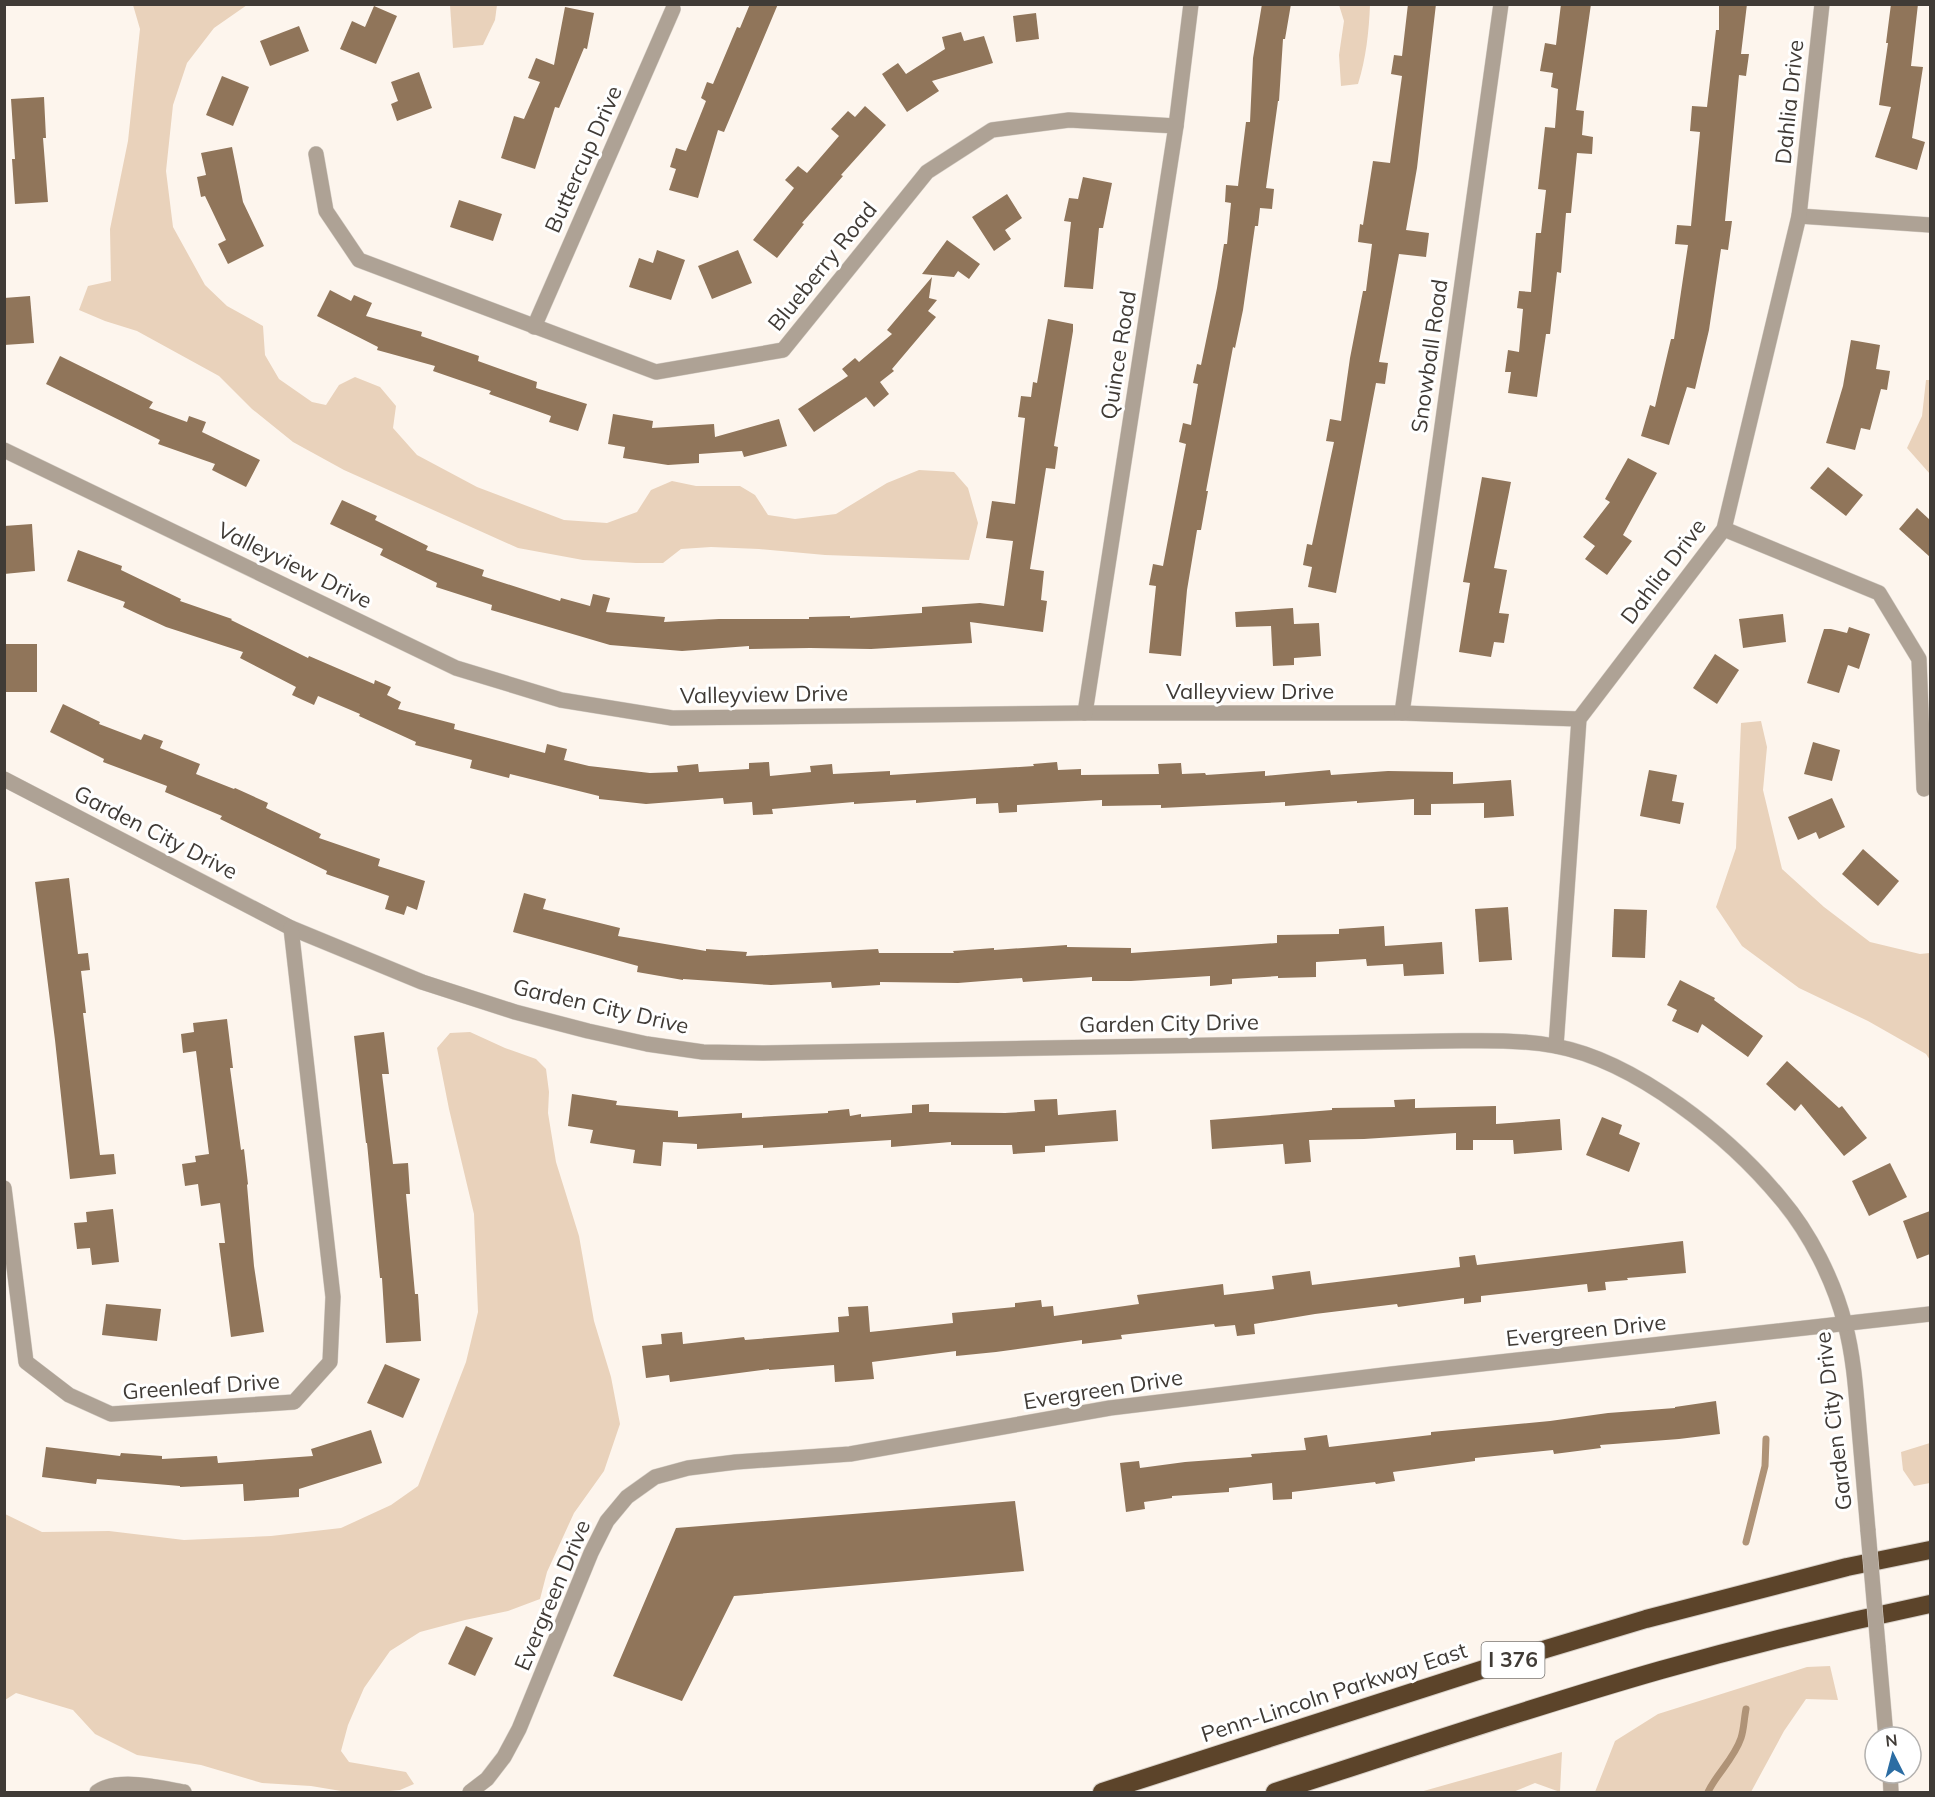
<svg xmlns="http://www.w3.org/2000/svg" width="1935" height="1797" viewBox="0 0 1935 1797" font-family="Mulish,sans-serif">
<style>
.green{fill:#e9d2bb}
.lines{fill:none;stroke-linecap:round;stroke-linejoin:round}
.stream{stroke:#af9377;stroke-width:7}
.building{fill:#90755a}
.minor-casing{stroke:#d7d0c8;stroke-width:16}
.highway-casing{stroke:#d7d0c8;stroke-width:20}
.minor{stroke:#aea295;stroke-width:15}
.highway{stroke:#5c442a;stroke-width:18}
.minor-bridge-casing{stroke:#d7d0c8;stroke-width:16;stroke-linecap:butt}
.minor-bridge{stroke:#aea295;stroke-width:15}
.labels{text-anchor:middle;stroke-width:6;stroke-linejoin:round;paint-order:stroke}
.shield{fill:#fff;stroke:#797672;stroke-width:1.5}
.shield-label{font-size:21px;font-weight:bold;fill:#403b36}
.street-label{font-size:22px;fill:#403b36;stroke:#fff}
</style>
<rect width="100%" height="100%" fill="#fdf5ed"/>
<g class="green">
<path d="M133,5H247L214,28L187,63L173,105L166,171L173,227L205,285L227,306L263,326L265,355L279,379L312,402L326,405L339,385L355,377L380,387L396,406L393,428L417,455L477,487L564,520L607,523L637,512L651,490L672,481L696,486H740L755,495L768,515L795,519L836,514L887,483L919,470L954,472L968,488L978,523L969,560L825,555L759,549L711,547L681,549L663,563H636L583,560L518,548L344,470L293,442L252,409L219,376L137,331L105,321L79,310L88,286L111,281L110,229L128,141L140,29Z"/>
<path d="M450,5H497L495,20L483,45L453,48Z"/>
<path d="M1339,5H1370C1369,31 1366,59 1358,84L1341,86L1339,55L1344,21Z"/>
<path d="M1926,380H1930V474L1907,448L1922,416Z"/>
<path d="M1761,721L1767,747L1763,790L1782,869L1824,907L1870,942L1920,954L1930,953V1060L1926,1054L1868,1021L1799,988L1742,946L1716,907L1736,848L1741,723Z"/>
<path d="M470,1032L505,1048L536,1059L546,1069L549,1092L548,1113L556,1162L579,1236L594,1321L611,1377L620,1424L604,1471L574,1513L547,1572L540,1599L508,1611L465,1620L420,1632L390,1651L364,1688L348,1725L341,1751L349,1762L406,1772L414,1784L400,1790L380,1792H347L311,1786L262,1783L201,1765L137,1755L95,1734L73,1710L16,1693L5,1700V1514L42,1532L109,1531L184,1540L271,1536L341,1528L391,1505L418,1486L466,1362L478,1312L474,1214L449,1109L437,1048L450,1033Z"/>
<path d="M1930,1443V1483L1914,1486L1903,1470L1901,1452Z"/>
<path d="M1830,1666L1838,1700L1806,1699L1784,1731L1751,1792H1595L1615,1741L1658,1714L1807,1667Z"/>
<path d="M1562,1752L1560,1792L1535,1783L1513,1792H1420Z"/>
</g>
<g class="lines">
<g class="stream">
<path d="M1746,1542L1765,1466L1766,1439"/>
<path d="M1708,1792C1717,1773 1734,1759 1741,1738C1744,1729 1744,1719 1746,1709"/>
</g>
</g>
<g class="building">
<path d="M750,4H778L724,132L718,130L698,198L669,190L676,169L670,167L676,148L686,151L706,101L701,98L707,82L713,84L737,27L740,28Z"/>
<path d="M1262,4H1291L1285,39H1283L1279,101H1278L1266,188L1274,189L1272,209L1260,208L1258,226H1255L1243,310L1235,348L1233,347L1206,491H1208L1201,530H1197L1187,590L1181,656L1149,653L1156,586L1149,585L1153,564L1163,566L1186,444L1179,442L1183,423L1191,425L1198,384L1193,383L1197,364L1201,365L1217,288L1224,244H1227L1231,203L1225,202L1226,185L1238,186L1246,122H1250L1253,58Z"/>
<path d="M1408,4H1436L1417,168L1406,230L1429,233L1426,257L1399,254L1379,362L1388,363L1385,384L1376,383L1336,593L1308,587L1312,567L1303,565L1307,544L1312,545L1334,442L1326,441L1330,419L1341,421L1350,358L1363,291H1366L1372,244L1358,242L1360,224L1363,225L1373,161L1390,163L1402,76L1391,74L1394,55L1402,56Z"/>
<path d="M1561,4H1591L1576,110L1584,111L1582,135L1593,137L1592,154L1577,153L1571,213H1566L1561,273L1557,272L1550,334H1546L1537,397L1508,393L1511,372H1505L1508,350L1519,352L1523,309L1517,308L1519,291L1531,292L1536,233H1541L1546,190L1538,189L1545,127L1555,128L1558,89L1551,87L1553,73L1540,71L1545,43L1556,45Z"/>
<path d="M1719,4H1747L1741,54H1749L1746,76L1739,75L1725,221H1732L1728,250L1721,249L1709,330L1695,389L1687,387L1669,445L1641,436L1650,405L1655,407L1671,339H1674L1688,245L1675,244L1677,225L1691,226L1700,132L1690,131L1692,106L1707,107L1716,30H1719Z"/>
<path d="M1891,4H1918L1911,66L1923,67L1912,138L1925,142L1917,170L1875,157L1891,107L1879,105L1888,43H1886Z"/>
<path d="M374,6L397,16L376,64L340,49L352,21L365,27Z"/>
<path d="M565,7L594,13L587,49L584,48L559,108L555,107L535,169L501,158L514,116L524,119L540,82L528,78L536,58L554,65Z"/>
<path d="M1036,13L1039,39L1016,42L1013,16Z"/>
<path d="M299,26L309,51L270,66L260,41Z"/>
<path d="M961,32L964,41L984,36L993,63L932,81L939,91L907,112L882,74L898,63L906,74L945,49L942,37Z"/>
<path d="M419,72L432,108L397,121L391,104L398,101L391,82Z"/>
<path d="M222,76L249,87L233,126L206,115Z"/>
<path d="M44,97L46,138H43L48,202L15,204L12,159H15L11,99Z"/>
<path d="M865,106L886,125L841,175L843,176L802,223L804,224L777,258L753,240L794,188L785,180L798,166L807,173L839,136L831,129L848,111L855,117Z"/>
<path d="M232,147L243,202L264,246L228,264L218,244L226,240L205,196L201,197L197,177L206,175L201,153Z"/>
<path d="M1083,177L1112,183L1103,228H1099L1093,289L1064,287L1071,222L1064,221L1069,198L1078,199Z"/>
<path d="M1007,194L1022,218L1005,230L1011,239L994,251L972,217Z"/>
<path d="M459,200L502,214L493,241L450,227Z"/>
<path d="M947,240L980,264L969,279L958,271L954,277L922,274Z"/>
<path d="M657,250L685,260L671,300L629,287L639,258L653,263Z"/>
<path d="M738,250L752,283L712,299L698,266Z"/>
<path d="M932,277L929,298L937,300L928,311L936,317L892,369L894,371L880,382L889,394L874,407L866,397L814,432L798,409L848,376L842,369L855,358L859,362L892,334L887,330Z"/>
<path d="M330,290L351,301L354,295L372,303L366,316L422,332L421,336L479,356L478,361L537,382L536,388L587,404L578,431L549,422L551,416L489,394L491,391L433,371L435,366L377,350L378,347L317,316Z"/>
<path d="M30,296L34,343L4,345V298Z"/>
<path d="M1048,319L1073,324V331L1054,446L1058,447L1055,469L1046,468L1030,569L1044,571L1041,600L1047,601L1043,632L970,622L972,643L871,649L810,648L749,649V646L682,651L610,645L491,610L492,605L436,587L437,583L380,555L383,549L330,524L342,500L377,516L375,520L428,546L426,550L484,570L482,576L560,601L561,598L590,606L593,594L610,598L606,612L665,617L664,622L719,619H809V617L850,616V618L922,613V607L980,603L1004,606L1013,541L986,538L992,501L1015,504L1025,418L1018,417L1021,396L1031,397L1033,382L1037,383Z"/>
<path d="M1851,340L1880,345L1876,369L1890,371L1887,390L1881,389L1870,430L1861,428L1855,450L1826,443L1843,386Z"/>
<path d="M60,356L153,402L149,408L187,422L189,416L206,422L202,432L260,460L246,487L212,470L215,464L158,444L160,440L46,384Z"/>
<path d="M613,414L653,421L652,428L714,424L715,437L779,419L787,446L744,457L742,451L699,454V463L668,465L623,458L625,447L608,444Z"/>
<path d="M1628,458L1657,473L1623,535L1632,541L1607,575L1585,559L1595,546L1583,537L1610,502L1605,499Z"/>
<path d="M1828,467L1863,495L1846,516L1810,488Z"/>
<path d="M1482,477L1511,482L1494,568L1507,570L1499,613L1509,614L1504,643L1494,642L1491,657L1459,652L1470,583L1463,582Z"/>
<path d="M1917,508L1930,520V557L1899,529Z"/>
<path d="M32,524L35,571L4,574V526Z"/>
<path d="M78,550L122,566L121,570L181,599L180,601L232,619L231,620L308,658L309,656L374,684L375,680L391,687L387,695L401,702L398,709L455,724L454,729L545,753L547,744L567,749L564,760L589,766L650,773L678,772L677,766L698,764L699,772L749,769V763L769,762L770,776L811,772L810,766L832,764L833,774L890,771V775L1034,766L1033,764L1057,762L1058,770L1081,769V775L1159,774L1158,764L1181,763L1182,774L1205,773L1206,775L1265,771V776L1330,770L1331,775L1388,771L1453,772V784L1511,780L1514,816L1484,818V803L1431,804V815H1414V799L1357,803V801L1285,806V802L1161,808V805L1102,806V800L1017,805V812L999,813L998,803L976,804V798L916,803V800L854,804V802L772,809L773,814L753,815L752,802L724,804L723,798L646,804L599,799V796L510,774L509,778L470,768L472,760L415,745L416,742L359,716L360,714L318,696L314,705L292,695L296,687L240,658L243,652L166,627L123,607L125,602L67,581Z"/>
<path d="M1293,608L1294,624L1319,623L1321,656L1294,658V665L1273,666L1271,626L1236,627L1235,612Z"/>
<path d="M1783,614L1786,642L1743,648L1739,619Z"/>
<path d="M1849,627L1870,634L1859,669L1848,665L1839,693L1807,683L1824,629H1831L1847,633Z"/>
<rect x="4" y="644" width="33" height="48"/>
<path d="M1715,654L1739,670L1717,704L1693,688Z"/>
<path d="M63,704L100,722L99,724L141,740L144,734L163,741L160,748L200,764L196,774L234,789L235,788L268,803L266,808L321,834L319,838L380,859L378,866L425,881L417,910L407,906L404,915L385,909L389,896L326,874L327,871L220,819L222,816L165,792L167,786L103,762L104,759L50,732Z"/>
<path d="M1813,742L1840,750L1832,781L1804,774Z"/>
<path d="M1649,770L1677,775L1672,801L1684,803L1680,824L1640,816Z"/>
<path d="M1832,798L1845,827L1819,839L1816,832L1798,840L1788,817Z"/>
<path d="M1863,849L1899,881L1878,906L1842,874Z"/>
<path d="M69,878L78,954L88,953L90,970L81,971L86,1013H83L100,1155L114,1154L116,1174L70,1179L55,1040L35,882Z"/>
<path d="M524,893L546,899L543,909L620,928L618,936L706,951V949L747,952L746,956L878,949L879,953H954L953,951L994,948V950L1067,945V947L1131,948V953L1277,943V935L1339,934V929L1384,926L1385,946L1442,942L1444,974L1404,976L1403,964L1367,966L1366,959L1316,962V977L1278,978V976L1232,979V984L1210,986V976L1131,981H1092V977L1023,982L1022,978L958,983L880,982V985L832,988L831,982L771,985L683,979V980L637,972L638,966L513,932Z"/>
<path d="M1508,907L1512,960L1479,962L1475,909Z"/>
<path d="M1614,909L1647,910L1645,958L1612,957Z"/>
<path d="M1680,980L1715,998L1714,1000L1763,1036L1748,1057L1702,1024L1698,1033L1672,1021L1677,1010L1667,1005Z"/>
<path d="M227,1019L233,1068H230L241,1150L244,1149L248,1184L247,1185L254,1266L264,1332L231,1337L219,1243H225L220,1203L201,1206L198,1184L185,1186L182,1164L196,1162L195,1156L209,1154L196,1051L183,1053L181,1034L194,1032L193,1023Z"/>
<path d="M384,1032L389,1074H382L393,1164L408,1163L410,1194H406L415,1294H418L421,1341L386,1343L382,1278H380L367,1143H366L354,1036Z"/>
<path d="M1787,1061L1839,1108L1842,1106L1867,1138L1844,1156L1801,1104L1795,1111L1766,1084Z"/>
<path d="M572,1094L617,1101L616,1105L678,1111V1117L742,1113V1118L828,1113V1111L849,1109L850,1116L861,1114V1117L912,1113V1105L929,1104V1112L1005,1113L1035,1111L1034,1100L1057,1099L1058,1115L1116,1110L1118,1141L1045,1146V1152L1013,1154L1012,1145H951V1142L891,1147V1140L763,1148V1145L697,1149V1144L663,1142L661,1166L633,1163L635,1150L590,1143L593,1130L568,1126Z"/>
<path d="M1415,1099V1108L1496,1106V1124L1560,1119L1562,1150L1514,1154L1513,1140H1473V1150H1456V1133L1364,1139L1309,1140L1311,1162L1285,1164L1283,1144L1212,1149L1210,1120L1332,1110V1108L1395,1107L1394,1100Z"/>
<path d="M1602,1117L1622,1125L1619,1134L1640,1143L1629,1172L1586,1155Z"/>
<path d="M1890,1163L1907,1197L1869,1216L1852,1181Z"/>
<path d="M113,1209L119,1262L92,1265L90,1248L77,1249L74,1223L87,1222L86,1212Z"/>
<path d="M1930,1211V1254L1917,1259L1903,1221Z"/>
<path d="M1683,1241L1686,1273L1627,1278L1628,1280L1605,1282L1606,1290L1588,1292L1587,1284L1481,1296V1302L1464,1304V1298L1398,1307L1397,1304L1315,1314L1254,1324L1255,1334L1237,1336L1235,1325L1215,1327L1214,1324L1121,1335L1122,1339L1082,1344V1340L996,1352L956,1356V1351L872,1362L874,1379L835,1382L834,1365L769,1370V1369L670,1382L669,1375L646,1378L642,1346L662,1344L661,1334L682,1332L683,1344L744,1337L745,1340L839,1332L838,1317L849,1316L848,1307L868,1306L870,1332L953,1323L952,1313L1015,1307V1303L1041,1300L1042,1307L1053,1306L1054,1316L1139,1304L1137,1295L1223,1284L1224,1295L1274,1289L1272,1276L1310,1271L1312,1285L1460,1267L1459,1257L1475,1255L1477,1265Z"/>
<path d="M106,1304L161,1309L157,1341L102,1335Z"/>
<path d="M385,1364L420,1379L403,1418L367,1403Z"/>
<path d="M1716,1401L1720,1434L1679,1439L1600,1445L1601,1448L1554,1454L1553,1450L1475,1458V1461L1393,1472L1395,1481L1376,1484L1375,1482L1292,1492V1499L1273,1500L1272,1483L1229,1488V1492L1172,1496V1498L1144,1502L1145,1509L1126,1512L1120,1463L1139,1461L1140,1468L1185,1462L1252,1457L1251,1454L1306,1450L1304,1438L1327,1435L1329,1447L1431,1435V1432L1550,1421L1608,1413L1675,1408V1407Z"/>
<path d="M371,1430L382,1463L299,1489V1497L244,1501L243,1484L180,1487V1486L97,1479L96,1484L42,1477L46,1447L120,1456L121,1453L162,1456V1459L217,1456L218,1463L313,1456L311,1449Z"/>
<path d="M1015,1501L1024,1571L734,1596L682,1701L613,1676L676,1528Z"/>
<path d="M466,1626L493,1638L475,1676L448,1664Z"/>
</g>
<g class="lines">
<g class="minor-casing">
<g id="minor">
<path d="M316,154L326,211L359,260L656,372L783,350L927,172L992,130L1069,120L1176,126"/>
<path d="M1799,216L1930,225"/>
<path d="M534,327L673,9"/>
<path d="M4,450L456,668L561,700L672,718L1085,713H1402L1579,719"/>
<path d="M1724,529L1879,593L1919,659L1924,789"/>
<path d="M1085,713L1176,126L1191,4"/>
<path d="M1402,713L1501,4"/>
<path d="M4,779L291,928L422,982L515,1012L588,1031L647,1044L703,1052L763,1053L1442,1041C1479,1041 1518,1039 1555,1046C1636,1061 1730,1137 1781,1199C1810,1233 1834,1281 1845,1324C1854,1358 1856,1392 1859,1427C1862,1462 1865,1497 1868,1531"/>
<path d="M1556,1046L1579,719L1724,529L1799,216L1822,4"/>
<path d="M4,1188L26,1362L69,1395L111,1414L294,1402L330,1362L333,1297L291,928"/>
<path d="M1878,1646L1886,1737"/>
<path d="M1890,1773L1891,1792"/>
<path d="M97,1792C117,1777 161,1788 184,1792"/>
<path d="M470,1792L487,1779L504,1757L519,1729L591,1553L607,1521L627,1497L655,1477L688,1468L736,1462L850,1454L1110,1408L1392,1374L1930,1314"/>
</g>
</g>
<g class="highway-casing">
<g id="highway">
<path d="M1102,1792L1546,1649L1646,1619L1847,1567L1930,1550"/>
<path d="M1275,1792C1403,1751 1531,1707 1661,1670C1750,1645 1840,1623 1930,1604"/>
</g>
</g>
<use href="#minor" class="minor"/>
<use href="#highway" class="highway"/>
<g class="minor-bridge-casing">
<path id="minor-bridge" d="M1868,1531L1878,1646"/>
</g>
<use href="#minor-bridge" class="minor-bridge"/>
</g>
<g class="labels">
<rect class="shield" x="1481.5" y="1642" width="63" height="36" rx="4.5"/>
<g class="shield-label">
<text x="1513" y="1667">I 376</text>
</g>
<g class="street-label">
<text transform="translate(1789 102) rotate(-84)" y="8">Dahlia Drive</text>
<text transform="translate(583 159) rotate(-66)" y="8">Buttercup Drive</text>
<text transform="translate(822 266) rotate(-51)" y="8">Blueberry Road</text>
<text transform="translate(1118 355) rotate(-81)" y="8">Quince Road</text>
<text transform="translate(1429 356) rotate(-82)" y="8">Snowball Road</text>
<text transform="translate(295 565) rotate(26)" y="8">Valleyview Drive</text>
<text transform="translate(1663 571) rotate(-53)" y="8">Dahlia Drive</text>
<text x="1250" y="699">Valleyview Drive</text>
<text transform="translate(764 694) rotate(-1)" y="8">Valleyview Drive</text>
<text transform="translate(156 832) rotate(27)" y="8">Garden City Drive</text>
<text transform="translate(601 1006) rotate(13)" y="8">Garden City Drive</text>
<text transform="translate(1169 1023) rotate(-1)" y="8">Garden City Drive</text>
<text transform="translate(1586 1330) rotate(-6)" y="8">Evergreen Drive</text>
<text transform="translate(201 1386) rotate(-4)" y="8">Greenleaf Drive</text>
<text transform="translate(1103 1389) rotate(-9)" y="8">Evergreen Drive</text>
<text transform="translate(1833 1421) rotate(-97)" y="8">Garden City Drive</text>
<text transform="translate(552 1595) rotate(-67)" y="8">Evergreen Drive</text>
<text transform="translate(1334 1692) rotate(-18)" y="8">Penn-Lincoln Parkway East</text>
</g>
</g>
<rect width="1935" height="1797" fill="none" stroke="#403b36" stroke-width="12"/>
<g transform="translate(1893 1755) rotate(354)"><circle r="28" fill="#ffffff" stroke="#b3b1af" stroke-width="1.5"/>
<path d="M0-4.5L10 22L0 15L-10 22Z" fill="#2c6da3"/>
<text y="-9" font-size="16" font-weight="bold" text-anchor="middle" fill="#403b36">N</text>
</g>
</svg>
